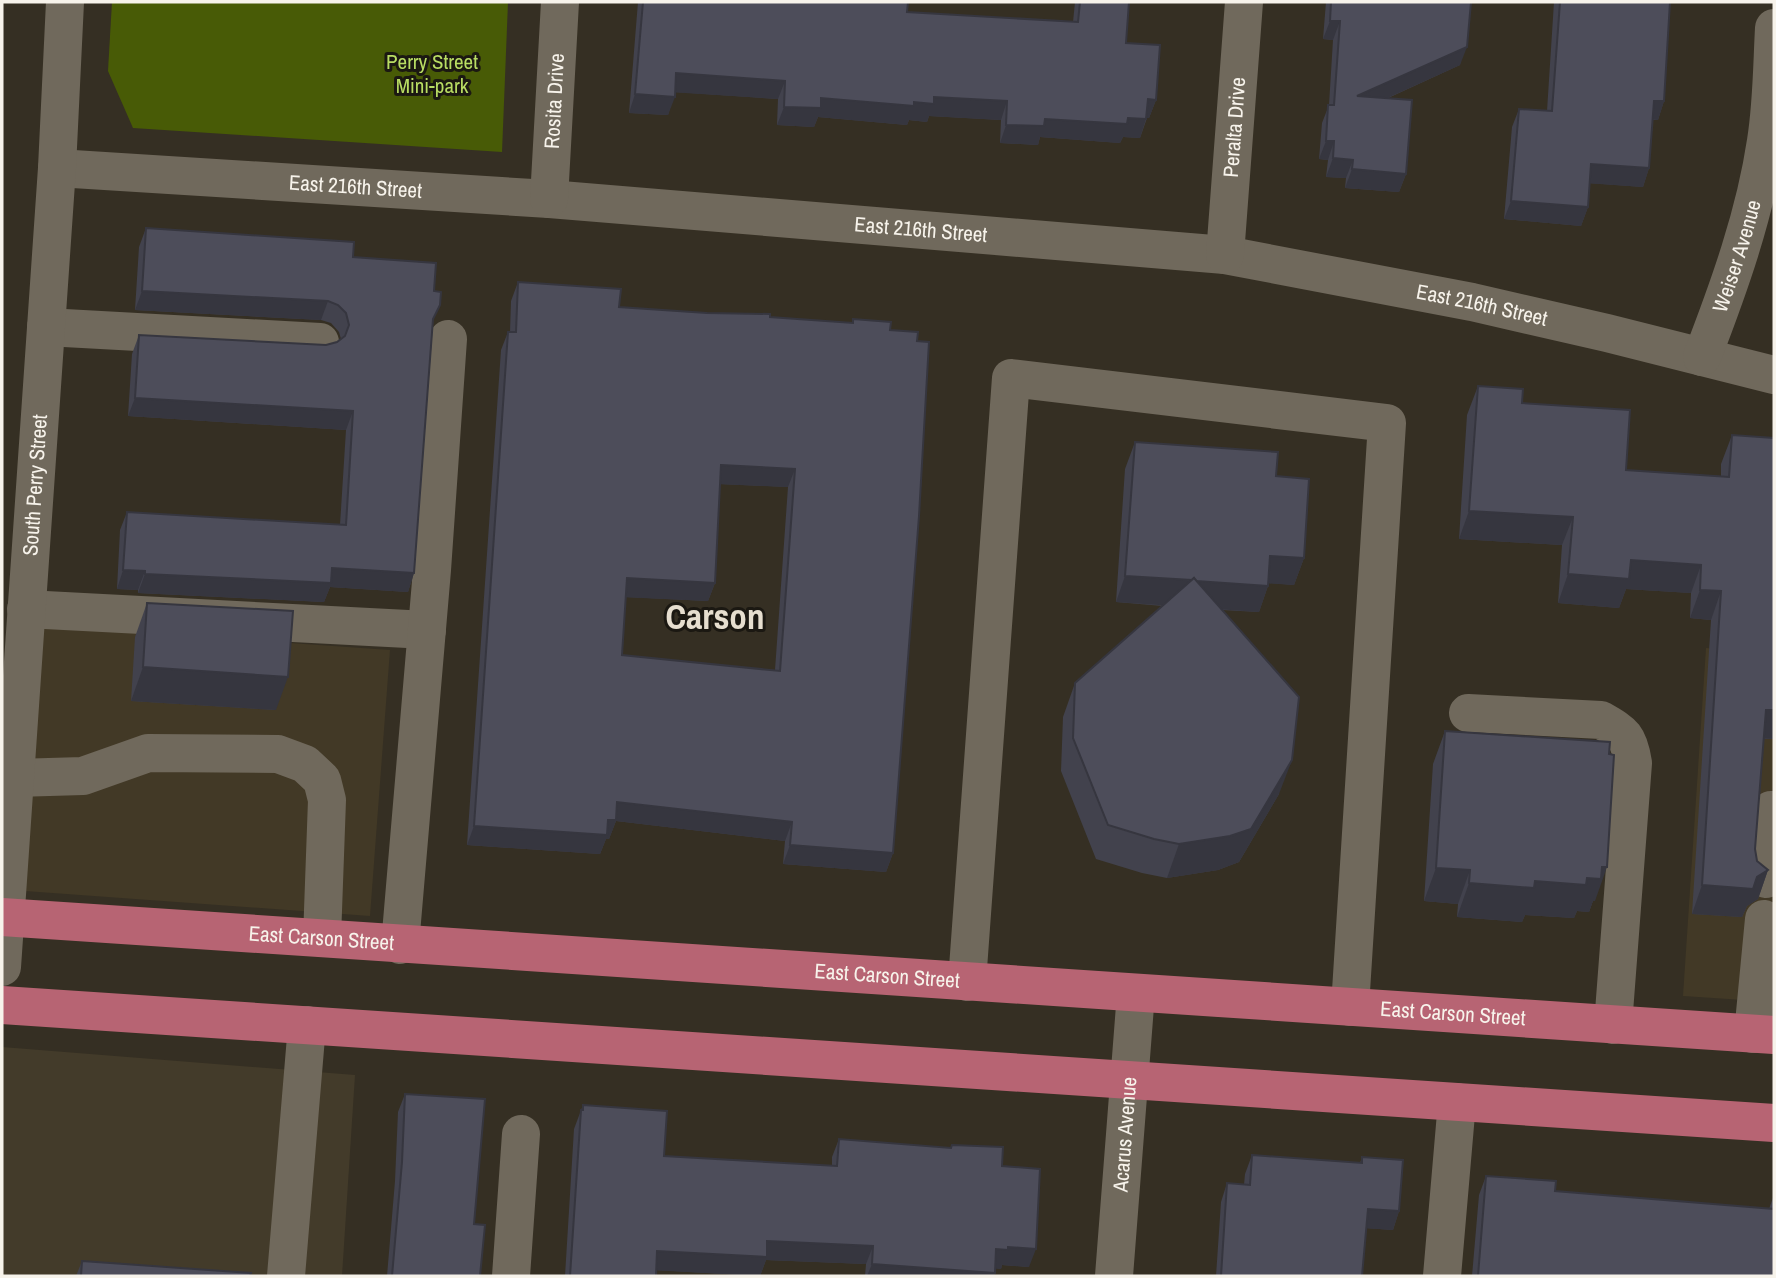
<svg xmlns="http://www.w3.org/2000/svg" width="1776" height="1278" viewBox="0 0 1776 1278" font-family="'Archivo Narrow',sans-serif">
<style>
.built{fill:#423926}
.industrial{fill:#433b2a}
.green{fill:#485b06}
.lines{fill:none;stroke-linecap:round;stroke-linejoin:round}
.minor{stroke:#70695c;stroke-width:38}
.major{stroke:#b76473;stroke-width:38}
.wall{fill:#42424d;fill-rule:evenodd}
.shaded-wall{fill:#36363f}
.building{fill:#4d4d5a;stroke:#36363f;stroke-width:2;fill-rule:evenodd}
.labels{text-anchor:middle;stroke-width:6;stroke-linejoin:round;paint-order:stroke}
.park-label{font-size:21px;fill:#b9dd63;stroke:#1b1812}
.street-label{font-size:21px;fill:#f7f3eb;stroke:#1b1812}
.town-label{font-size:35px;font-weight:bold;fill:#e6decf;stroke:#1b1812}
</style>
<rect width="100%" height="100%" fill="#352f23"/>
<g class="built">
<path d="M43,626L390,650L370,916L25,891Z"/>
<path d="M1706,648L1774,653V1002L1683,996Z"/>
</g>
<path class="industrial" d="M2,1047L355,1075L342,1276H2Z"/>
<path class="green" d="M112,2H508L502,152L133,128L108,71Z"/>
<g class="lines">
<g class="minor">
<path id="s1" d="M57,168L549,199L1225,255L1472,302L1607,333L1774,375"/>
<path id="s2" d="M549,199L560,2"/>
<path id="s3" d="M1225,255L1244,2"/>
<path d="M46,327L320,342"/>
<path id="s4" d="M1702,357C1729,287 1755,215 1766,141C1772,104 1772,65 1774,28"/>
<path d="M26,609L427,630"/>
<path d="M1468,713L1601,720C1624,733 1629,737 1633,763L1613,1025"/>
<path d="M15,778L83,776L148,753L278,754L305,764L322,780L327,800L322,938"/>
<path d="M1766,879L1771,810H1774"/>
<path d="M400,945L432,570L448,339"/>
<path id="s5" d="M2,967L57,168L65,2"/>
<path d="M967,982L1011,378L1387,423L1350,1007"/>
<path d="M1753,1034L1764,919"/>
<path d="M286,1276L307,1025"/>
<path d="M511,1276L521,1134"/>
<path id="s6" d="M1114,1276L1136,993"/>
<path d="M1442,1276L1457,1102"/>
</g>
<g class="major">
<path id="s7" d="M2,917L1774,1035"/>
<path d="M2,1005L1774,1123"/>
</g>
</g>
<g class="wall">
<path d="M638,2H908L907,12L1073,22L1075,2H1129L1126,43L1156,100L1149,118H1147L1140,138L1123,137L1120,143L1040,137L1038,145L1000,143L1001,120L929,116L927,122L909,120L907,125L818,117L814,127L777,125L778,99L675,92L668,115L629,113Z"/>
<path d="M1326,2H1471L1460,65L1386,99L1406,174L1399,192L1345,188L1346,178L1326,177L1328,160L1319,159L1322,123L1329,105L1333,40L1323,39Z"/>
<path d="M1554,2H1670L1664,101L1658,120H1653L1649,168L1643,187L1589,183L1588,207L1581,226L1504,219L1512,127L1519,109L1547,111Z"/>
<path d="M146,228L353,257L433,325L414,573L408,592L330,587L324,602L138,593V590L117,589L120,530L127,512L340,525L346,430L128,416L132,354L139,335L326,345L337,342L341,339L339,332L331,323L321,320L135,310L139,247Z"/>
<path d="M518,282L619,307L852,323L853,319L890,330L893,853L886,872L783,864L785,841L616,821L609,839H606L600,854L467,845L501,350L508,332H510L511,301ZM720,484L788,487L775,670L622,655L626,597L708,601L715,583Z"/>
<path d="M1478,386L1522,403L1626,470L1721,476V464L1732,435L1774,438V739H1763L1755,849L1757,861L1768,870L1758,899L1747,906L1742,917L1692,914L1711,620L1690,618L1691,593L1626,589L1619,608L1558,603L1562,545L1459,539L1467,415Z"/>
<path d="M1135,442L1276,476L1304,558L1294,585L1269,583L1259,612L1222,610L1279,794L1239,862L1218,870L1167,878L1142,873L1096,859L1061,771L1063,717L1075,683L1163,606L1116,602L1125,469Z"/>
<path d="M147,603L276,710L131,701L135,637Z"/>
<path d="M1445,731L1595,901H1593L1589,912L1577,911L1574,918L1525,915L1522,922L1457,917L1458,904L1424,901L1433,764Z"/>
<path d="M405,1094L474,1224L480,1276H387L395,1181L398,1112Z"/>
<path d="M583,1105L664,1156L832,1166V1157L839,1139L950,1148L952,1145L1002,1166L1029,1267L1002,1265L1001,1269L995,1268L994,1276H865L866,1264L766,1260L760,1276L656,1270V1276H565L574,1129Z"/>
<path d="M1252,1155L1360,1163L1362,1157L1399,1211L1393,1230L1366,1228L1362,1276H1216L1221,1202L1227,1183L1244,1185L1245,1174Z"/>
<path d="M1486,1176L1555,1191L1769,1209L1774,1195V1276H1472L1479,1195Z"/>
<path d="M82,1261L250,1276H76Z"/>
</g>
<g class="shaded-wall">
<path d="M1330,21H1340L1333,40L1323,39Z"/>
<path d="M1467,47L1460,65L1350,115L1357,96Z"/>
<path d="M676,73L785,81L778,99L669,92Z"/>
<path d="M635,94L675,97L668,115L629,113Z"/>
<path d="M934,97L1007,101L1001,120L929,116L927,122L909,120L907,125L818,117L814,127L777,125L784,107L821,98L914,102Z"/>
<path d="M1148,99L1156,100L1149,118H1141Z"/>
<path d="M1654,101H1664L1658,120L1647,119Z"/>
<path d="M1128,118L1146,119L1140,138L1123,137L1120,143L1040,137L1038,145L1000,143L1006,125L1045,119Z"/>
<path d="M1326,141H1334L1328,160L1319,159Z"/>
<path d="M1333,158L1353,160L1346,178L1326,177Z"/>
<path d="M1591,164L1649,168L1643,187L1584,183Z"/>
<path d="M1352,169L1406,174L1399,192L1345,188Z"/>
<path d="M1511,201L1588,207L1581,226L1504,219Z"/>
<path d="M142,291L328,301L321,320L135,310Z"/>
<path d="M135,398L353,411L346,430L128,416Z"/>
<path d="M721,465L795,469L788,487L715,484Z"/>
<path d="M1469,511L1573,517L1562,545L1459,539Z"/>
<path d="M1270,556L1304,558L1294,585L1261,583Z"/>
<path d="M1631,560L1701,565L1691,593L1626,589L1619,608L1558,603L1568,574Z"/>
<path d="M332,568L414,573L408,592L330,587L324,602L138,593L145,574Z"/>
<path d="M123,570L145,571L138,590L117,589Z"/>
<path d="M1125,576L1268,586L1259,612L1116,602Z"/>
<path d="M627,578L715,583L708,601L620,597Z"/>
<path d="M1700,590L1721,591L1711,620L1690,618Z"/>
<path d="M143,667L288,677L276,710L131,701Z"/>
<path d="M1766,710H1774V739L1755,738Z"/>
<path d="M1292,760L1279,794L1239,862L1218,870L1167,878L1179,844Z"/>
<path d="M617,802L792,822L785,841L616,821L609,839H606L600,854L467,845L474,826L608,820Z"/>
<path d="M790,845L893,853L886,872L783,864Z"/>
<path d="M1602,867H1607L1595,901H1593L1589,912L1577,911L1574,918L1525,915L1522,922L1457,917L1469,883L1587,878Z"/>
<path d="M1436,868L1470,870L1458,904L1424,901Z"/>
<path d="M1768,870L1758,899L1747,906L1742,917L1692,914L1702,885L1757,877Z"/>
<path d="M1368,1209L1399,1211L1393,1230L1361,1228Z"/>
<path d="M767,1241L873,1246L866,1264L766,1260L760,1276L650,1270L657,1251Z"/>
<path d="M1008,1247L1036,1249L1029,1267L1002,1265L1001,1269L989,1268L996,1249Z"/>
<path d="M872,1264L995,1273L994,1276H867Z"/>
</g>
<g class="building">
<path d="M643,2H908L907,12L1078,22L1080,2H1129L1126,43L1160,45L1156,100L1148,99L1146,119L1128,118L1127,124L1045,119L1044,126L1006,125L1007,101L934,97V104L914,102V106L821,98V108L784,107L785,81L676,73L675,97L635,94Z"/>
<path d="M1331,2H1471L1467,47L1357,96L1412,100L1406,174L1352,169L1353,160L1333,158L1334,141H1326L1328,105H1334L1340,21H1330Z"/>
<path d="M1560,2H1670L1664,101H1654L1649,168L1591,164L1588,207L1511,201L1519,109L1552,111Z"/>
<path d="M146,228L354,242L353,257L436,263L434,291L441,292L440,305L433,319L414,573L332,568L331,583L145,574V571L123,570L127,512L346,525L353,411L135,398L139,335L326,345L337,342L345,336L349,325L346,313L338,305L328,301L142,291Z"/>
<path d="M518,282L621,289L619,307L707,313L770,314V317L853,323V319L891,322L890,330L918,332L917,341L929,342L919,516L893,853L790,845L792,822L617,802L616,820H608L607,835L474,826L508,332H516ZM721,465L795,469L780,671L622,655L627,578L715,583Z"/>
<path d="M1478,386L1523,389L1522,403L1630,410L1626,470L1729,477L1732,435L1774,438V710H1766L1755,849L1757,861L1768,870L1757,877L1753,889L1702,885L1721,591L1700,590L1701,565L1631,560L1629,579L1568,574L1573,517L1469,511Z"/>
<path d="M1135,442L1278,452L1276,476L1309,479L1304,558L1270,556L1268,586L1196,581L1194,578L1192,580L1125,576Z"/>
<path d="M1194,578L1299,697L1292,760L1251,829L1230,836L1179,844L1154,839L1108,825L1073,738L1075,683Z"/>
<path d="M147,603L293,611L288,677L143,667Z"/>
<path d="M1445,731L1610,742L1609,754L1614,755L1607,867H1602L1601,879L1587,878L1586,885L1535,881L1534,888L1469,883L1470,870L1436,868Z"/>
<path d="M405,1094L485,1099L474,1224L485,1225L480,1276H392L402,1162Z"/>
<path d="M583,1105L667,1111L664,1156L837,1166L839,1139L951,1148L952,1145L1003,1147L1002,1166L1040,1169L1036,1249L1008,1247V1250L996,1249L995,1273L872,1264L873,1246L767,1241V1257L657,1251L656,1276H570L581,1110H583Z"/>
<path d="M1252,1155L1362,1163V1157L1403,1160L1399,1211L1368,1209L1362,1276H1221L1227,1183L1250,1185Z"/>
<path d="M1486,1176L1556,1181L1555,1191L1774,1209V1276H1478Z"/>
<path d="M82,1261L251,1273L250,1276H81Z"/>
</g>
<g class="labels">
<g class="park-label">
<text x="432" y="69">Perry Street<tspan x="432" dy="24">Mini-park</tspan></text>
</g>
<g class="street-label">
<text dy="7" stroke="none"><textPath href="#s2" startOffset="98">Rosita Drive</textPath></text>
<text dy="7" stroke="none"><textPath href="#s3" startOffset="128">Peralta Drive</textPath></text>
<text dy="7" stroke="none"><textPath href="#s1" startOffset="299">East 216th Street</textPath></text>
<text dy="7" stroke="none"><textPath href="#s1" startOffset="866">East 216th Street</textPath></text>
<text dy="7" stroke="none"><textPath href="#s4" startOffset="107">Weiser Avenue</textPath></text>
<text dy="7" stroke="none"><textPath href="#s1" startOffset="1433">East 216th Street</textPath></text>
<text dy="7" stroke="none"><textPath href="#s5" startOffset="483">South Perry Street</textPath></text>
<text dy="7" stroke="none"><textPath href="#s7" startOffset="320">East Carson Street</textPath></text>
<text dy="7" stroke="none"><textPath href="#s7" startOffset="887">East Carson Street</textPath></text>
<text dy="7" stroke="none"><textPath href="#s7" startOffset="1454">East Carson Street</textPath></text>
<text dy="7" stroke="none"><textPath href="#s6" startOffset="142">Acarus Avenue</textPath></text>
</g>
<g class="town-label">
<text x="715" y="629">Carson</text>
</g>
</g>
<rect width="1776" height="1278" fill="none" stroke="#f7f3eb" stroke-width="7"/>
</svg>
